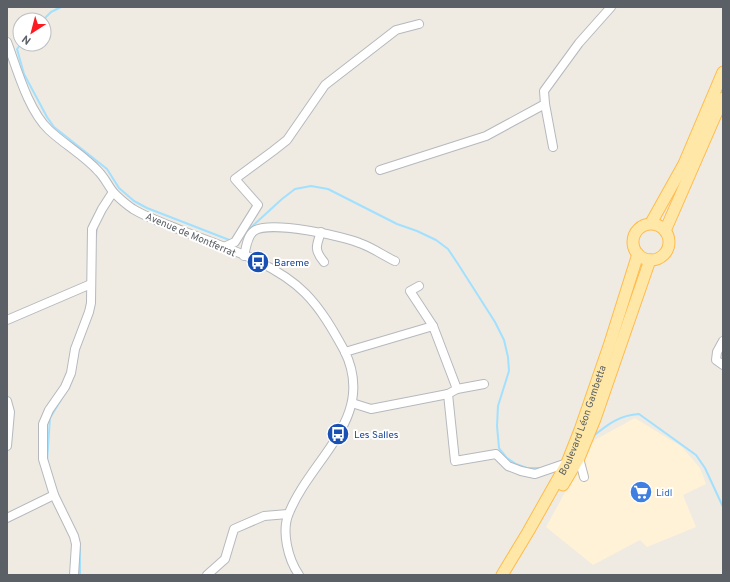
<svg xmlns="http://www.w3.org/2000/svg" width="730" height="582" viewBox="0 0 730 582" font-family="Overpass,sans-serif">
<style>
.commercial{fill:#fff2d7}
.lines{fill:none;stroke-linecap:round;stroke-linejoin:round}
.stream{stroke:#a2e0ff;stroke-width:2}
.minor-casing{stroke:#b5b9be;stroke-width:10}
.major-casing{stroke:#ffbb4b;stroke-width:13}
.minor{stroke:#fff;stroke-width:8}
.major{stroke:#ffe8a7;stroke-width:11}
.labels{text-anchor:middle;stroke-width:4;stroke-linejoin:round;paint-order:stroke}
.street-label{font-size:10px;fill:#5a6065;stroke:#fff}
.transit-label{font-size:10px;fill:#164399;stroke:#fff;text-anchor:start}
.shop-label{font-size:10px;fill:#366cbe;stroke:#fff;text-anchor:start}
</style>
<rect width="100%" height="100%" fill="#efebe2"/>
<path class="commercial" d="M635,418L682,447L700,468L706,484L683,495L696,527L647,547L640,540L593,565L546,527L593,441Z"/>
<g class="lines">
<g class="stream">
<path d="M43,20L51,12L61,7"/>
<path d="M21,44L17,49L24,74L47,117L54,127L107,169L119,188L134,201L147,208L232,241"/>
<path d="M245,233L282,199L295,189L311,186L328,189L397,224L417,231L436,240L448,249L458,264L495,322L504,340L508,357L509,371L498,406L497,426L499,448L507,458L516,464L527,468H543"/>
<path d="M96,236L97,226"/>
<path d="M592,437C607,425 619,415 639,414L696,455L705,468L723,507"/>
<path d="M47,462L50,418L65,393"/>
<path d="M80,548V575"/>
</g>
<g class="minor-casing">
<g id="minor">
<path d="M7,42C17,69 28,110 49,130C65,145 85,156 99,172C105,178 108,186 114,193C119,198 127,205 133,209C148,218 166,224 183,231C223,247 274,262 305,293C321,309 333,330 344,350C378,417 311,458 289,513C281,531 288,559 299,575"/>
<path d="M553,147L545,104L544,91L579,43L611,7"/>
<path d="M380,170L486,136L545,104"/>
<path d="M321,232C316,246 314,250 324,262"/>
<path d="M224,247L235,242L258,205L235,179L273,151L287,140L325,85L396,30L419,24"/>
<path d="M244,256C246,248 247,236 254,231C269,220 345,236 362,244C373,248 384,256 395,261"/>
<path d="M419,286L410,291L433,326"/>
<path d="M7,320L91,284"/>
<path d="M723,341L717,352L716,360L723,365"/>
<path d="M345,352L433,326L457,389L448,394L371,409L352,403"/>
<path d="M457,389L484,384"/>
<path d="M448,394L455,461L496,454L508,466L521,471L535,474L567,463"/>
<path d="M7,401L10,412L7,446"/>
<path d="M579,458L584,477"/>
<path d="M7,518L54,495"/>
<path d="M74,575L76,544L74,536L54,495L43,459V424L49,410L65,387L71,373L75,349L89,312L91,303L92,229L102,209L113,192"/>
<path d="M207,575L225,559L234,529L264,516L288,514"/>
</g>
</g>
<g class="major-casing">
<g id="major">
<path d="M651,223L684,164L723,72"/>
<circle cx="651" cy="242" r="18"/>
<path d="M665,231L723,98"/>
<path d="M563,485L579,458L595,419L650,260"/>
<path id="s1" d="M502,575L528,532L567,463L580,430L610,343L638,254"/>
</g>
</g>
<use href="#minor" class="minor"/>
<use href="#major" class="major"/>
</g>
<defs>
<g id="bus-disc" transform="scale(1.15)"><circle r="9.5" fill="#1a4fb4" stroke="#fff"/><path d="M-5-6H5V4H4V6H2V4H-2V6H-4V4H-5ZM-3.5-4V0h7V-4ZM-3.5 1.2v1.5H-2V1.2ZM2 1.2v1.5H3.5V1.2Z" fill="#fff"/></g>
<g id="supermarket-disc" transform="scale(1.15)"><circle r="9.5" fill="#3f7fe0" stroke="#fff"/><path d="M-6-5.5h2.5l.6 2H6L4.5 2H-2.5L-4.4-4H-6ZM-1.5 3.2a1.3 1.3 0 1 0 .1 0ZM3 3.2a1.3 1.3 0 1 0 .1 0Z" fill="#fff"/></g>
</defs>
<g fill-rule="evenodd">
<use href="#bus-disc" x="258" y="262"/>
<use href="#bus-disc" x="338" y="434"/>
<use href="#supermarket-disc" x="641" y="492"/>
</g>
<g class="labels">
<g class="street-label">
<text transform="translate(191 234) rotate(23)" y="4">Avenue de Montferrat</text>
<text dy="4" stroke="none"><textPath href="#s1" startOffset="175">Boulevard Léon Gambetta</textPath></text>
</g>
<g class="transit-label">
<text x="274" y="266">Bareme</text>
<text x="354" y="438">Les Salles</text>
</g>
<g class="shop-label">
<text x="656" y="496">Lidl</text>
</g>
</g>
<rect width="730" height="582" fill="none" stroke="#5a6065" stroke-width="16"/>
<g transform="translate(32 32) rotate(216)"><circle r="19" fill="#ffffff" stroke="#bdbfc1"/>
<path d="M0-3L7 15L0 10L-7 15Z" fill="#fc1b20"/>
<text y="-6" font-size="11" font-weight="bold" text-anchor="middle" fill="#5a6065">N</text>
</g>
</svg>
